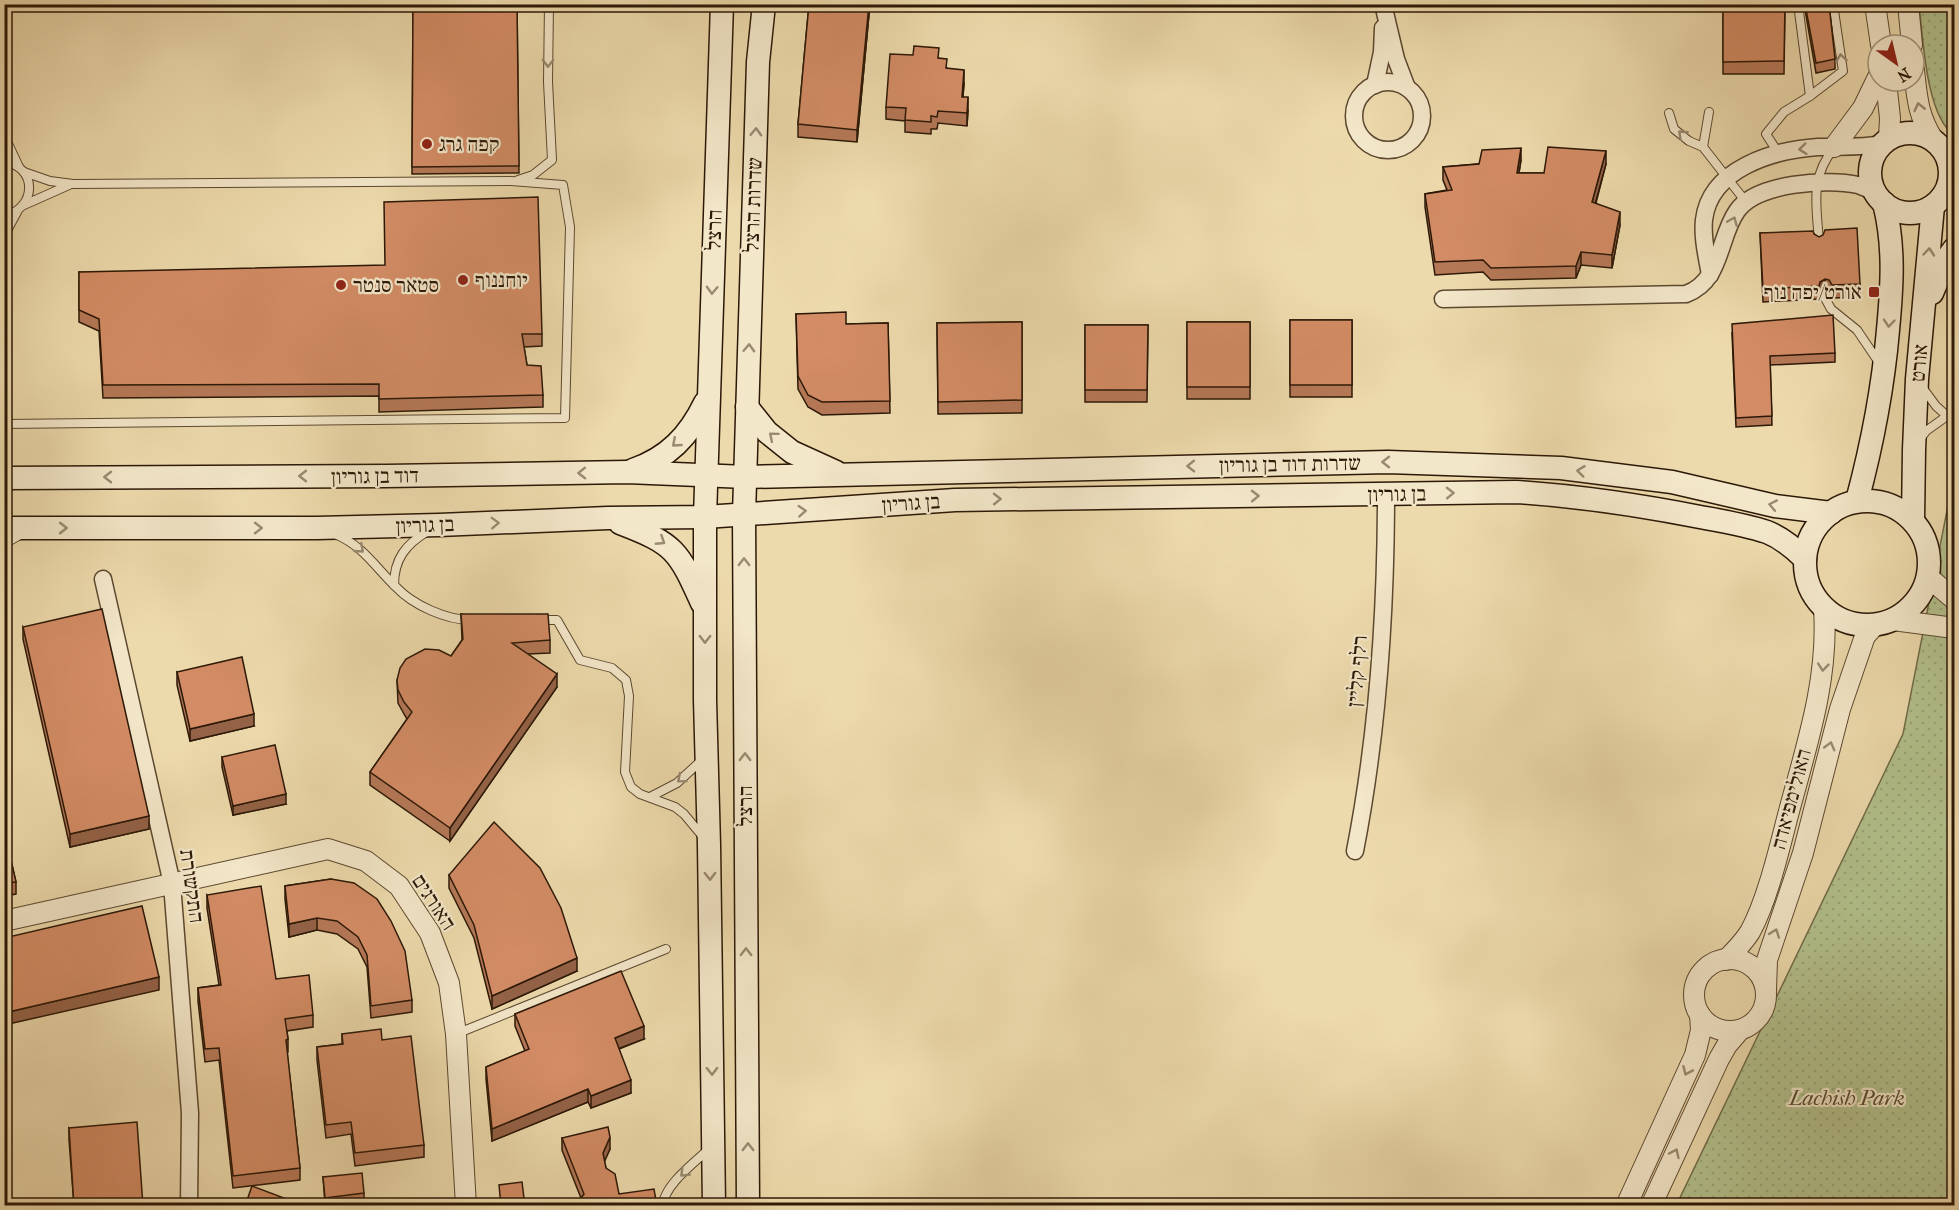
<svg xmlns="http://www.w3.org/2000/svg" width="1959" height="1210" viewBox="0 0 1959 1210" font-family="'IM FELL French Canon','Frank Ruhl Libre',serif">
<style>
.green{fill:url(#green-dots);stroke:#706c4a;stroke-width:1.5}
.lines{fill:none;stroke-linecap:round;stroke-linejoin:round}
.service-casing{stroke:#5c4830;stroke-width:10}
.minor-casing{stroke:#5c4830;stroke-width:19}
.tertiary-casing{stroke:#5c4830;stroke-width:22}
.secondary-casing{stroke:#2c1807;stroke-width:25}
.service{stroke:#f3e7c9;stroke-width:8}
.minor{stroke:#f3e7c9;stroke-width:16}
.tertiary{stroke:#f3e7c9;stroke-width:20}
.secondary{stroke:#f3e7c9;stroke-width:22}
.wall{fill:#b57857;stroke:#2c1807;stroke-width:1.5}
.shaded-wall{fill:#946247;stroke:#2c1807;stroke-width:1.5}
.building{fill:#d38c65;stroke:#2c1807;stroke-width:1.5}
.oneway{stroke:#998a72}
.poi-dot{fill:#8f2418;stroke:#f3e7c9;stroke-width:2}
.labels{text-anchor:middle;stroke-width:4.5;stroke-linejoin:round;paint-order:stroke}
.poi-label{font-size:21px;fill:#2c1807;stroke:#f3e7c9;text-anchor:start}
.street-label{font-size:21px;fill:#2c1807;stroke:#f3e7c9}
.park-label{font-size:21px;font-style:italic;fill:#544b2f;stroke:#f3e7c9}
</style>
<defs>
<pattern id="green-dots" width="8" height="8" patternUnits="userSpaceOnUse" patternTransform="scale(1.5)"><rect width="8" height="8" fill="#b3c18d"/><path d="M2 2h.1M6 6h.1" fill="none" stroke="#9aa578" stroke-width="1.8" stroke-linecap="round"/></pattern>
</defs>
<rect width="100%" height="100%" fill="#eddaac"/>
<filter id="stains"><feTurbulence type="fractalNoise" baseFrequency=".00333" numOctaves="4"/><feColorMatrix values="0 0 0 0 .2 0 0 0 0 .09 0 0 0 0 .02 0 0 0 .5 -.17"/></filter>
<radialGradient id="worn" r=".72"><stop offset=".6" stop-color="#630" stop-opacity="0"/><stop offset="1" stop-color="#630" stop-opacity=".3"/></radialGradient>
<g class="green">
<path d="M1919,5H1954V135C1926,116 1923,38 1919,5Z"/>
<path d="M1954,475V1205L1676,1206L1903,734Z"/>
</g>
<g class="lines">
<g class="service-casing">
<g id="service">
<path d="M1798,4L1810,96"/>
<path d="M1669,113L1674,129L1689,141L1703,147L1746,202"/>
<path d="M4,135L19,167"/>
<path d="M1703,147L1709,112"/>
<path d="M1779,154L1766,134L1784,112L1810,96L1843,71L1833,4"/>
<path d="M4,162C38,166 37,209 4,216"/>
<path d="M518,180L533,175L552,160L548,82L549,4"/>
<path d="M24,205L69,185"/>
<path d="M4,236L17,212"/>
<path d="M1819,243C1817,206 1809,179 1834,148"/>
<path d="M1825,298L1831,309L1857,330L1880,364"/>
<path d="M4,424L565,418L570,227L563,185L511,181L73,184L50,181L24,172"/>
<path d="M1920,439L1926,431L1947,416L1936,406L1922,387"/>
<path d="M337,535C363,546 376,568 396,587C413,605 446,620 471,620"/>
<path d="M4,544L22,534"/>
<path d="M394,585C394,559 406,544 428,531"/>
<path d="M538,620H557L580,660L612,668L626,680L629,696L625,772L631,787L640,794L675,807L684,814L704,838"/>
<path d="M650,797L677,783L703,759"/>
<path d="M456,1034L666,949"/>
<path d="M663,1206C663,1186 695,1162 709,1149"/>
</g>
</g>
<g class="minor-casing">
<g id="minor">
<path d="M1383,4L1396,59L1407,88"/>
<circle cx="1388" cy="116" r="34"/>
<path d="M1375,85L1382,52L1383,28"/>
<path d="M1710,275C1707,257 1702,238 1704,220C1710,168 1774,150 1818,147C1840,146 1860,148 1882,144"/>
<path d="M1443,299L1686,294C1722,281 1718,238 1737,211C1756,183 1827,178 1858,185C1864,187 1870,190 1875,193"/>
<path d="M103,579L172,884L190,1113L189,1206"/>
<path d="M1355,851C1378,733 1386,614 1386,494"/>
</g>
</g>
<g class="tertiary-casing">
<g id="tertiary">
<path d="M1875,4L1881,45"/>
<path d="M1908,4L1912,45"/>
<path d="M1914,70C1917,98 1918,116 1934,141"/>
<path d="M1886,81L1890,118L1889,139"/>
<path d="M1834,147L1863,108L1878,77"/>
<path d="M1928,577L1954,599"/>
<path d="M1893,620L1954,628"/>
<path d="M4,921L328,849L366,861L399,886L430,933L449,983L456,1034L466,1206"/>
<circle cx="1730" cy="995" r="36"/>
<path d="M1726,960C1735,951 1743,943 1750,932C1767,901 1779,850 1788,815C1806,747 1829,680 1824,609"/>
<path d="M1766,990L1767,960L1803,853L1840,709L1865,636L1875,625"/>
<path d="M1626,1206L1695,1055L1701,1030L1700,1015"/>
<path d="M1651,1206L1719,1059L1727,1045L1739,1031"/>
</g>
</g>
<g class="secondary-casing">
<g id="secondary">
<circle cx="1910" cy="173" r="40"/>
<path d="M1932,293L1946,260L1954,249"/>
<path d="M747,407L767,432L792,452L836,472"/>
<path d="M633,470C668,458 689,436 705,403"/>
<path d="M4,478L387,476L627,472L746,477L1388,462L1561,468L1672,482L1775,506L1831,513"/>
<path d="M1857,501C1872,445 1883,389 1888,330C1892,287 1895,246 1884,203"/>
<circle cx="1867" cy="563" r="62"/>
<path d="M1913,520L1914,450L1917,379L1933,206"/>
<path d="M620,523C675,544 678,550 702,603"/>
<path d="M4,528H317L439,525L608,518L705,517L955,500L1516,492C1578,496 1639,505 1700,517C1722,521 1746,525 1767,532C1782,538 1794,548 1805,559"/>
<path d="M714,1206L709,845L705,700V517L722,4"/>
<path d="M748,1206L744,515L758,62L764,4"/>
</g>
</g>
<use href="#service" class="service"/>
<use href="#minor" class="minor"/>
<use href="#tertiary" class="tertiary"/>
<use href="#secondary" class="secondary"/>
</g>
<g class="wall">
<path d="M413,4H517L519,173L412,174Z"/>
<path d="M809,4H870L857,142L798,137V124Z"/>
<path d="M1723,4H1785L1784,74H1723Z"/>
<path d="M1804,4H1829L1835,59V69L1816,73Z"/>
<path d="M939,58L947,68L964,83L963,97L968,110L967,126L938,123L937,129H931V134L905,132V121L886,119V107Z"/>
<path d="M1521,160L1519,173H1544L1606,164L1596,203L1620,225L1612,268L1581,265L1576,278L1491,280L1483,272L1435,275L1425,207V194L1447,190L1443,180V167Z"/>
<path d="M1760,233L1814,234L1860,284V297L1832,298L1829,293L1825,292L1820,294L1819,299L1763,302Z"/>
<path d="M79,272L542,334V346L524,347L527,365L543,395V407L379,412V396L103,398L99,331L79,322Z"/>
<path d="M796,314L846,324L888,323L890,413L822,415L808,407L798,389Z"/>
<rect x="1290" y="320" width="62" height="77"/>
<path d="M1022,322V413L938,414L937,323Z"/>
<rect x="1187" y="322" width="63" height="77"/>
<path d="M1085,325H1148L1147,402H1085Z"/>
<path d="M1732,333L1835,353V362L1770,365L1772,425L1736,427Z"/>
<path d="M461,614L550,640V653L528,654L557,687L450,841L370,785V772L407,719L404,714L398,703L397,680L451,656L462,640Z"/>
<path d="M23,627L149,829L70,847L23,639Z"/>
<path d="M177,672L254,726L190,741L177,685Z"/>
<path d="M222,757L286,804L233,815L222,767Z"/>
<path d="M4,830L16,882V894L4,896Z"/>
<path d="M449,875L577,971L492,1009L474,938L449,888Z"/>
<path d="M331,879L412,1000V1012L371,1018L367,967L358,949L337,934L317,930L289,937L285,899V886Z"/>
<path d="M207,895L276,979L313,1015V1027L287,1031L288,1039V1052H287L300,1168V1180L233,1188L219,1060L205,1062L198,1001V988L219,985L207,908Z"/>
<path d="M515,1014L644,1039L619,1049L631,1093L591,1108L588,1102L492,1141L486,1079V1067L525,1051L515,1026Z"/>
<path d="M342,1034L382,1040L424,1145V1157L355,1166L351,1134L326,1138L317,1060V1047L342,1044Z"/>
<path d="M69,1128L143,1206H74L69,1140Z"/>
<path d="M562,1138L610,1149L604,1161L606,1168L619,1194L657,1206L581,1198L562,1150Z"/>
<path d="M323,1177L364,1193V1200L325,1204Z"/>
</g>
<g class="shaded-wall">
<path d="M869,4H870L857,142V130Z"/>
<path d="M964,70V83L962,109V97Z"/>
<path d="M968,97V110L967,126V113Z"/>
<path d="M1521,148V160L1517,185V173Z"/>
<path d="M1606,151V164L1592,215V202Z"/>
<path d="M1620,212V225L1612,268V255Z"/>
<path d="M1581,252V265L1576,278V266Z"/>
<path d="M1825,279V292L1820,294L1819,299V286L1820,282Z"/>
<path d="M557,674V687L450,841V828Z"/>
<path d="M254,714V726L190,741V729Z"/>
<path d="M286,794V804L233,815V806Z"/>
<path d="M149,816V829L70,847V834Z"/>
<path d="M317,918V930L289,937V924Z"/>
<path d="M577,958V971L492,1009V996Z"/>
<path d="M159,977V990L4,1025V1013Z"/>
<path d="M644,1026V1039L615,1050V1038Z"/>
<path d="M631,1080V1093L591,1108V1096Z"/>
<path d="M588,1089V1102L492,1141V1129Z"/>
<path d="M610,1137V1149L603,1165V1153Z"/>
<path d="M9,1187V1199L4,1202V1190Z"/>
</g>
<g class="building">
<path d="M413,4H517L519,166L412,167Z"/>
<path d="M809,4H869L857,130L798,124Z"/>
<path d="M1723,4H1785L1784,61L1723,62Z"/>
<path d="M1805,4H1829L1835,59L1816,63Z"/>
<path d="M914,46L939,48L938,58L947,59L946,68L964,70L962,97H968L967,113L938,111L937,117L931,116V122L905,120L906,108L886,107L890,54L913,55Z"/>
<path d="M1548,147L1606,151L1592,202L1620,212L1612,255L1581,252L1576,266L1491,268L1483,260L1435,262L1425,194L1452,190L1443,167L1479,164L1482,150L1521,148L1517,173H1544Z"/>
<path d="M538,197L542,334H522L527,365L541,366L543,395L379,399V384L103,385L99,319L79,310V272L385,265L384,202Z"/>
<path d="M1857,228L1860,284L1832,285L1829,280L1825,279L1820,282L1819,286L1763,289L1760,233L1813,231L1814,234L1819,237L1823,235L1825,230Z"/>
<path d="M846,312V324L888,323L890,401L822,402L808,395L798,376L796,314Z"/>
<path d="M1833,315L1835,353L1770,356L1772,416L1736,418L1732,324Z"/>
<rect x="1290" y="320" width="62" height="65"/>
<path d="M1022,322V400L938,402L937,323Z"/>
<rect x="1187" y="322" width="63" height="65"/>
<path d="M1085,325H1148L1147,390H1085Z"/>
<path d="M102,609L149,816L70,834L23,627Z"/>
<path d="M461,614H548L550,640L512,643L557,674L450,828L370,772L412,712L404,702L398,690L397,680L400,668L406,659L425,649L439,650L451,656L463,639Z"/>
<path d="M242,657L254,714L190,729L177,672Z"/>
<path d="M275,745L286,794L233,806L222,757Z"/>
<path d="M494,822L540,868L561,908L577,958L492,996L474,925L449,875Z"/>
<path d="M4,830L16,882L4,883Z"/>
<path d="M331,879L354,883L377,899L391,921L405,951L412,1000L371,1006L367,955L358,937L337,921L317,918L289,924L285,886Z"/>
<path d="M261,886L276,979L309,975L313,1015L285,1019L288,1039L286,1040L300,1168L233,1176L219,1048L205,1049L198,988L221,985L207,895Z"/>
<path d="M142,906L159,977L4,1013V938Z"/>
<path d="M621,971L644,1026L615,1038L631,1080L591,1096L588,1089L492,1129L486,1067L529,1049L515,1014Z"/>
<path d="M381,1029L382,1040L411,1036L424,1145L355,1153L351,1122L326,1125L317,1047L343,1044L342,1034Z"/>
<path d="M137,1122L143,1206H74L69,1128Z"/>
<path d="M608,1127L610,1137L603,1153L606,1168L615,1174L619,1194L654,1189L657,1206H574L584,1194L562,1138Z"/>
<path d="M362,1173L364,1193L325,1198L323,1177Z"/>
<path d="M4,1179L9,1187L4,1190Z"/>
<path d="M522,1182L525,1206H501L499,1185Z"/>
<path d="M252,1186L305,1206H245Z"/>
</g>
<defs><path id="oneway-chevron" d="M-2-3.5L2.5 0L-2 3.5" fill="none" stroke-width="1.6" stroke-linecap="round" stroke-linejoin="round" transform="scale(1.5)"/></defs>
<g class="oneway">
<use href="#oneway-chevron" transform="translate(1841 58) rotate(-98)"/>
<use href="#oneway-chevron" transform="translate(548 63) rotate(91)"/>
<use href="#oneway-chevron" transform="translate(1919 107) rotate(-103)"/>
<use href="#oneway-chevron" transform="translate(756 132) rotate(-88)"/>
<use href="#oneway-chevron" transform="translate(1682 134) rotate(-137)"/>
<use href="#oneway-chevron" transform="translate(1803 149) rotate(174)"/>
<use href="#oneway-chevron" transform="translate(1733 221) rotate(-67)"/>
<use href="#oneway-chevron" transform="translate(1929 252) rotate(-85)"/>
<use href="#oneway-chevron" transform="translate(712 290) rotate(92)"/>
<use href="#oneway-chevron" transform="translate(1889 323) rotate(95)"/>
<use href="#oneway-chevron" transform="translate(749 348) rotate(-88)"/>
<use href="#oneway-chevron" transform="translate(773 436) rotate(-140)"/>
<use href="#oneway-chevron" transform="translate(676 443) rotate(139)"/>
<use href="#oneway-chevron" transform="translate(1386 462) rotate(-180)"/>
<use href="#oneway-chevron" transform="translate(1191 466) rotate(179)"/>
<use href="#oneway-chevron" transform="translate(1581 471) rotate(-173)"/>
<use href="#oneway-chevron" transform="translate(582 473) rotate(179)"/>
<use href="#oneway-chevron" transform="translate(303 476) rotate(180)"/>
<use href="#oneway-chevron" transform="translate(108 477) rotate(180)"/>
<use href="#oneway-chevron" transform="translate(1450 493) rotate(-1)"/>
<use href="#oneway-chevron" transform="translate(1255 496) rotate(-1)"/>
<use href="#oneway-chevron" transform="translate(997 499) rotate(-1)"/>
<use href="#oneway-chevron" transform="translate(1773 505) rotate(-169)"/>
<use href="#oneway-chevron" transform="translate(802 511) rotate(-4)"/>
<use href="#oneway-chevron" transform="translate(495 523) rotate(-2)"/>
<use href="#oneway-chevron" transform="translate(63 528)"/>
<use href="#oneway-chevron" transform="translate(258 528)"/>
<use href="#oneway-chevron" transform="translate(661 541) rotate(33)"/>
<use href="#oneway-chevron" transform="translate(360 549) rotate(41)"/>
<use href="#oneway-chevron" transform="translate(744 562) rotate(-90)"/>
<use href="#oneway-chevron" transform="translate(705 639) rotate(90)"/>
<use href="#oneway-chevron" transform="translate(1823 667) rotate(96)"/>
<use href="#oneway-chevron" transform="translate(1830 746) rotate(-75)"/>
<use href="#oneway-chevron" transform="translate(745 757) rotate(-90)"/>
<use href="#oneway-chevron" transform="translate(681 779) rotate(140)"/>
<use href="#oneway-chevron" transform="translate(710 876) rotate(89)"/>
<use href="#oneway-chevron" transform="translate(1775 933) rotate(-70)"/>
<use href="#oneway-chevron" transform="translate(746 952) rotate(-90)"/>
<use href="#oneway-chevron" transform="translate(712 1071) rotate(89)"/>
<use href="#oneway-chevron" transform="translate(1687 1071) rotate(114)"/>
<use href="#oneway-chevron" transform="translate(748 1147) rotate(-90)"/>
<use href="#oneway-chevron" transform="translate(1675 1153) rotate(-65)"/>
<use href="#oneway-chevron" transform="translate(684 1173) rotate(135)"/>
</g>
<g class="poi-dot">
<circle cx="427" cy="144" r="6"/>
<circle cx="463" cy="280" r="6"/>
<circle cx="341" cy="285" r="6"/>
<rect x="1868" y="286" width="12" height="12" rx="3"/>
</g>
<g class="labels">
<g class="poi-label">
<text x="439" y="151">קפה גרג</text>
<text x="475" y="287">יוחננוף</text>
<text x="353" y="292">סטאר סנטר</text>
<text x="1862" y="299" text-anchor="end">אורט/יפה נוף</text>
</g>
<g class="street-label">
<text transform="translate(753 205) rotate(-88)" y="7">שדרות הרצל</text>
<text transform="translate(714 230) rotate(-88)" y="7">הרצל</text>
<text transform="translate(1919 363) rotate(-85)" y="7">אורט</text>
<text transform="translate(1290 464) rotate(-1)" y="7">שדרות דוד בן גוריון</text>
<text transform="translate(375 476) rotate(-1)" y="7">דוד בן גוריון</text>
<text transform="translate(1397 494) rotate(-1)" y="7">בן גוריון</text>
<text transform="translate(911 503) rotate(-4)" y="7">בן גוריון</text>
<text transform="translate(425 525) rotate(-2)" y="7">בן גוריון</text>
<text transform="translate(1357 671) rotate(-85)" y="7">רלף קליין</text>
<text transform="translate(1791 799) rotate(-75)" y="7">האולימפיאדה</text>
<text transform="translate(745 806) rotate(-90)" y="7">הרצל</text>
<text transform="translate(192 886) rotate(82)" y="7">התקשורת</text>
<text transform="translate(434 902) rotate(57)" y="7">האורגים</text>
</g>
<g class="park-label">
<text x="1847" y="1105">Lachish Park</text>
</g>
</g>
<rect width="1959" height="1210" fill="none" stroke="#eddaac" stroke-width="24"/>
<rect x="6" y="6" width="1947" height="1198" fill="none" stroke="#2c1807" stroke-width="3"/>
<rect x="12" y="12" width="1935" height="1186" fill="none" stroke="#2c1807" stroke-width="1.5"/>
<g transform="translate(1896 63) rotate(146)"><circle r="28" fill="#f3e7c9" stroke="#a3947b" stroke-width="1.5"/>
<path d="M0-4.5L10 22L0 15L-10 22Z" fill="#8f2418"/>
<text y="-9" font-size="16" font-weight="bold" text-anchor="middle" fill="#2c1807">N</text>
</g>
<rect width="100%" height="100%" filter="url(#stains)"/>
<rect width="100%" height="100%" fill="url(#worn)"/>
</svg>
